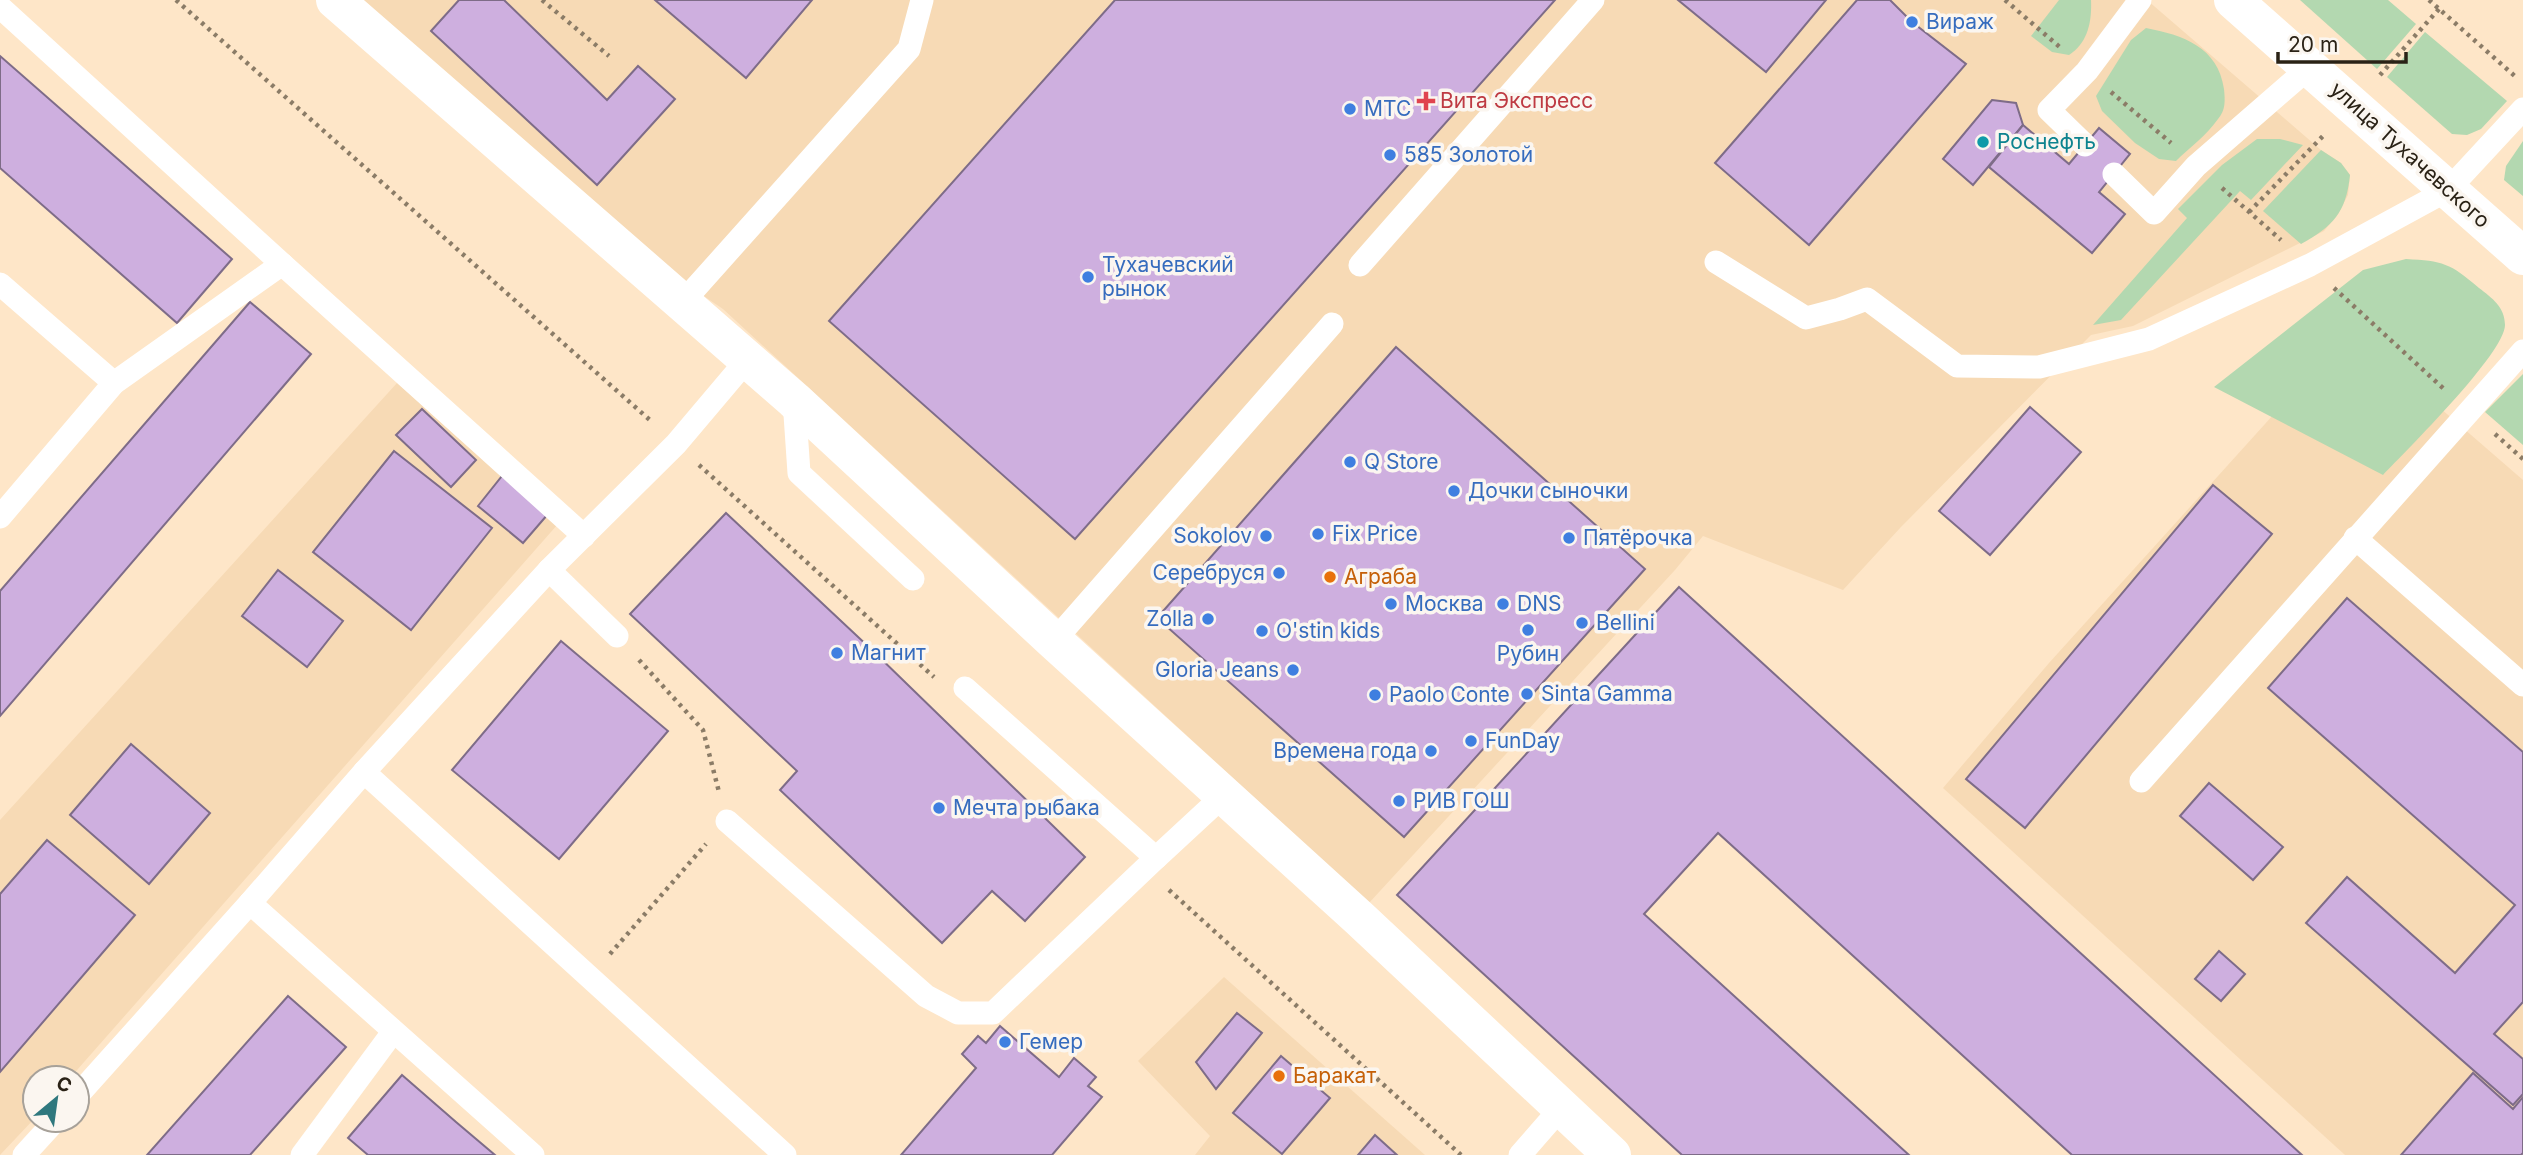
<svg xmlns="http://www.w3.org/2000/svg" width="2523" height="1155" viewBox="0 0 2523 1155" font-family="Inter,sans-serif">
<style>
.built{fill:#f7dab5}
.green{fill:#b3d8b0}
.building{fill:#ceafdf;stroke:#7e6c88;stroke-width:2}
.lines{fill:none;stroke-linecap:round;stroke-linejoin:round}
.path{stroke:#8b7c67;stroke-width:4.5;stroke-dasharray:3.5 5;stroke-linecap:butt}
.service{stroke:#fff;stroke-width:23}
.minor{stroke:#fff;stroke-width:38}
.tertiary{stroke:#fff;stroke-width:38}
.shop-dot{fill:#3f7fe0;stroke:#fbf6f0;stroke-width:2.5}
.health-dot{fill:#e0444e;stroke:#fbf6f0;stroke-width:2.5}
.culture-dot{fill:#0f9aa8;stroke:#fbf6f0;stroke-width:2.5}
.food-dot{fill:#e8710a;stroke:#fbf6f0;stroke-width:2.5}
.labels{text-anchor:middle;stroke-width:7;stroke-linejoin:round;paint-order:stroke}
.shop-label{font-size:21px;fill:#366cbe;stroke:#fbf6f0;text-anchor:start}
.health-label{font-size:21px;fill:#be3a42;stroke:#fbf6f0;text-anchor:start}
.culture-label{font-size:21px;fill:#0d838f;stroke:#fbf6f0;text-anchor:start}
.street-label{font-size:21px;fill:#2a2216;stroke:#fbf6f0}
.food-label{font-size:21px;fill:#c56008;stroke:#fbf6f0;text-anchor:start}
</style>
<rect width="100%" height="100%" fill="#fee6c8"/>
<g class="built">
<path d="M353,0H2147L2321,150L2341,163L2350,175L2348,195L2338,214L2324,231L2133,326L2091,335L1901,527L1843,590L1703,536L1675,570L1369,903L723,309L665,270Z"/>
<path d="M2350,330L2523,480V1139L2509,1155H2345L1943,788L2049,663Z"/>
<path d="M397,383L558,524L70,1078H35V1118L0,1155V820Z"/>
<path d="M1224,977L1425,1155H1195L1210,1136L1138,1061Z"/>
</g>
<g class="green">
<path d="M2059,0H2091C2092,21 2088,43 2069,55L2052,52L2031,36Z"/>
<path d="M2300,0H2388L2416,24L2377,69Z"/>
<path d="M2146,28C2183,35 2218,47 2224,89C2225,100 2226,110 2218,119C2207,135 2189,148 2176,161L2159,159L2135,143L2102,111L2096,96L2131,40Z"/>
<path d="M2425,32L2507,101L2481,129L2467,135L2452,134L2387,77Z"/>
<path d="M2257,139H2280L2303,145L2251,200L2240,191L2121,320L2093,325L2187,218L2178,209L2222,165Z"/>
<path d="M2523,141V196L2504,180L2506,166Z"/>
<path d="M2321,150L2341,163L2350,175C2346,213 2333,226 2301,244L2263,211Z"/>
<path d="M2406,259C2443,261 2450,263 2479,288C2492,298 2505,307 2505,325C2505,353 2406,451 2383,475L2214,387L2363,270Z"/>
<path d="M2523,374V445L2485,412Z"/>
</g>
<g class="building">
<path d="M459,0H504L607,100L638,66L675,99L597,185L431,31Z"/>
<path d="M655,0H812L746,78Z"/>
<path d="M1115,0H1555L1075,539L829,321Z"/>
<path d="M1678,0H1826L1766,72Z"/>
<path d="M1857,0H1890L1912,22L1966,64L1809,245L1715,163Z"/>
<path d="M0,56L232,259L177,323L0,168Z"/>
<path d="M1992,100L2016,103L2023,125L1973,185L1943,159Z"/>
<path d="M2023,125L2069,164L2099,128L2130,154L2099,192L2125,214L2092,253L1989,167Z"/>
<path d="M250,302L311,354L0,716V591Z"/>
<path d="M1396,347L1645,569L1404,837L1157,618Z"/>
<path d="M2030,407L2081,452L1990,555L1939,511Z"/>
<path d="M422,409L476,460L451,487L396,435Z"/>
<path d="M394,451L492,528L411,630L313,552Z"/>
<path d="M502,476L548,514L523,543L478,506Z"/>
<path d="M2213,485L2272,534L2025,828L1966,779Z"/>
<path d="M726,513L872,650L1085,857L1025,921L992,891L942,943L780,790L797,771L630,614Z"/>
<path d="M278,570L343,621L307,667L242,616Z"/>
<path d="M1679,587L2302,1155H2072L1718,833L1644,914L1909,1155H1682L1397,895Z"/>
<path d="M2347,598L2523,752V1002L2494,1034L2523,1059V1094L2513,1105L2306,923L2347,877L2455,973L2515,905L2268,688Z"/>
<path d="M561,641L668,731L559,859L452,770Z"/>
<path d="M131,744L210,813L149,884L70,815Z"/>
<path d="M2209,783L2283,847L2253,880L2180,816Z"/>
<path d="M47,840L135,915L0,1072V894Z"/>
<path d="M2219,951L2245,974L2221,1001L2195,979Z"/>
<path d="M288,996L346,1047L250,1155H147Z"/>
<path d="M1237,1013L1262,1033L1216,1089L1196,1062Z"/>
<path d="M1000,1026L1059,1077L1074,1058L1096,1077L1088,1086L1102,1097L1052,1155H901L976,1068L962,1054L978,1036L986,1043Z"/>
<path d="M1281,1056L1330,1098L1282,1154L1233,1113Z"/>
<path d="M2473,1073L2513,1109L2523,1097V1153L2521,1155H2401Z"/>
<path d="M402,1075L456,1122L495,1155H368L348,1138Z"/>
<path d="M1375,1135L1397,1155H1358Z"/>
</g>
<g class="lines">
<g class="path">
<path d="M176,0L651,421"/>
<path d="M542,0L609,56"/>
<path d="M2005,0L2062,49"/>
<path d="M2429,0L2517,78"/>
<path d="M2380,75L2439,9"/>
<path d="M2111,92L2171,143"/>
<path d="M2222,188L2281,240"/>
<path d="M2249,212L2324,135"/>
<path d="M2334,288L2444,389"/>
<path d="M2495,434L2523,459"/>
<path d="M699,465L934,677"/>
<path d="M639,660L703,730L719,792"/>
<path d="M1169,890L1461,1155"/>
<path d="M610,954L706,844"/>
</g>
<g class="service">
<path d="M0,7L282,264L114,383L0,517"/>
<path d="M2085,145L2049,110L2087,71L2140,0"/>
<path d="M2114,174L2154,213L2196,166L2310,67"/>
<path d="M1716,262L1806,318L1840,309L1867,299L1957,366L2039,367L2149,339L2310,265L2448,190L2523,109"/>
<path d="M282,264L584,536"/>
<path d="M1360,265L1593,0"/>
<path d="M0,284L114,383"/>
<path d="M682,303L909,49L922,0"/>
<path d="M794,400L799,473L913,579"/>
<path d="M2355,538L2523,685"/>
<path d="M549,570L617,636"/>
<path d="M1054,641L1332,324"/>
<path d="M965,688L1156,858L1223,796"/>
<path d="M364,772L785,1155"/>
<path d="M2141,781L2523,351"/>
<path d="M727,821L926,996L958,1013H993L1156,858"/>
<path d="M250,903L533,1155"/>
<path d="M77,1096L250,903L364,772L549,570L676,444L747,360"/>
<path d="M24,1155L56,1120"/>
<path d="M302,1155L393,1032"/>
<path d="M1520,1155L1561,1108"/>
</g>
<path class="minor" d="M335,0L794,400L1054,641L1359,918L1612,1155"/>
<path class="tertiary" d="M2233,0L2523,256"/>
</g>
<g class="shop-dot">
<circle cx="1912" cy="22" r="7"/>
<circle cx="1350" cy="109" r="7"/>
<circle cx="1390" cy="155" r="7"/>
<circle cx="1088" cy="277" r="7"/>
<circle cx="1350" cy="462" r="7"/>
<circle cx="1454" cy="491" r="7"/>
<circle cx="1318" cy="534" r="7"/>
<circle cx="1266" cy="536" r="7"/>
<circle cx="1569" cy="538" r="7"/>
<circle cx="1279" cy="573" r="7"/>
<circle cx="1391" cy="604" r="7"/>
<circle cx="1503" cy="604" r="7"/>
<circle cx="1208" cy="619" r="7"/>
<circle cx="1582" cy="623" r="7"/>
<circle cx="1528" cy="630" r="7"/>
<circle cx="1262" cy="631" r="7"/>
<circle cx="837" cy="653" r="7"/>
<circle cx="1293" cy="670" r="7"/>
<circle cx="1527" cy="694" r="7"/>
<circle cx="1375" cy="695" r="7"/>
<circle cx="1471" cy="741" r="7"/>
<circle cx="1431" cy="751" r="7"/>
<circle cx="1399" cy="801" r="7"/>
<circle cx="939" cy="808" r="7"/>
<circle cx="1005" cy="1042" r="7"/>
</g>
<path class="health-dot" d="M1422.5 90.5h7v7h7v7h-7v7h-7v-7h-7v-7h7z"/>
<circle class="culture-dot" cx="1983" cy="142" r="7"/>
<g class="food-dot">
<circle cx="1330" cy="577" r="7"/>
<circle cx="1279" cy="1076" r="7"/>
</g>
<g class="labels">
<g class="shop-label">
<text x="1926" y="29">Вираж</text>
<text x="1364" y="116">МТС</text>
<text x="1404" y="162">585 Золотой</text>
<text x="1102" y="272">Тухачевский<tspan x="1102" dy="24">рынок</tspan></text>
<text x="1364" y="469">Q Store</text>
<text x="1468" y="498">Дочки сыночки</text>
<text x="1332" y="541">Fix Price</text>
<text x="1252" y="543" text-anchor="end">Sokolov</text>
<text x="1583" y="545">Пятёрочка</text>
<text x="1265" y="580" text-anchor="end">Серебруся</text>
<text x="1405" y="611">Москва</text>
<text x="1517" y="611">DNS</text>
<text x="1194" y="626" text-anchor="end">Zolla</text>
<text x="1596" y="630">Bellini</text>
<text x="1276" y="638">O'stin kids</text>
<text x="851" y="660">Магнит</text>
<text x="1528" y="661" text-anchor="middle">Рубин</text>
<text x="1279" y="677" text-anchor="end">Gloria Jeans</text>
<text x="1541" y="701">Sinta Gamma</text>
<text x="1389" y="702">Paolo Conte</text>
<text x="1485" y="748">FunDay</text>
<text x="1417" y="758" text-anchor="end">Времена года</text>
<text x="1413" y="808">РИВ ГОШ</text>
<text x="953" y="815">Мечта рыбака</text>
<text x="1019" y="1049">Гемер</text>
</g>
<g class="health-label">
<text x="1440" y="108">Вита Экспресс</text>
</g>
<g class="culture-label">
<text x="1997" y="149">Роснефть</text>
</g>
<g class="street-label">
<text transform="translate(2410 155) rotate(42)" y="7">улица Тухачевского</text>
</g>
<g class="food-label">
<text x="1344" y="584">Аграба</text>
<text x="1293" y="1083">Баракат</text>
</g>
</g>
<g transform="translate(56 1099) rotate(29)"><circle r="33" fill="#fbf6f0" stroke="#a7a199" stroke-width="2"/>
<path d="M0-5L12 26L0 18L-12 26Z" fill="#2f787e"/>
<text y="-10" font-size="19" font-weight="bold" text-anchor="middle" fill="#2a2216">С</text>
</g>
<path d="M2278 52v10h128v-10" fill="none" stroke="#2a2216" stroke-width="3.5"/>
<text x="2288" y="52" font-size="21" fill="#2a2216" stroke="#fbf6f0" stroke-width="5" paint-order="stroke">20 m</text>
</svg>
